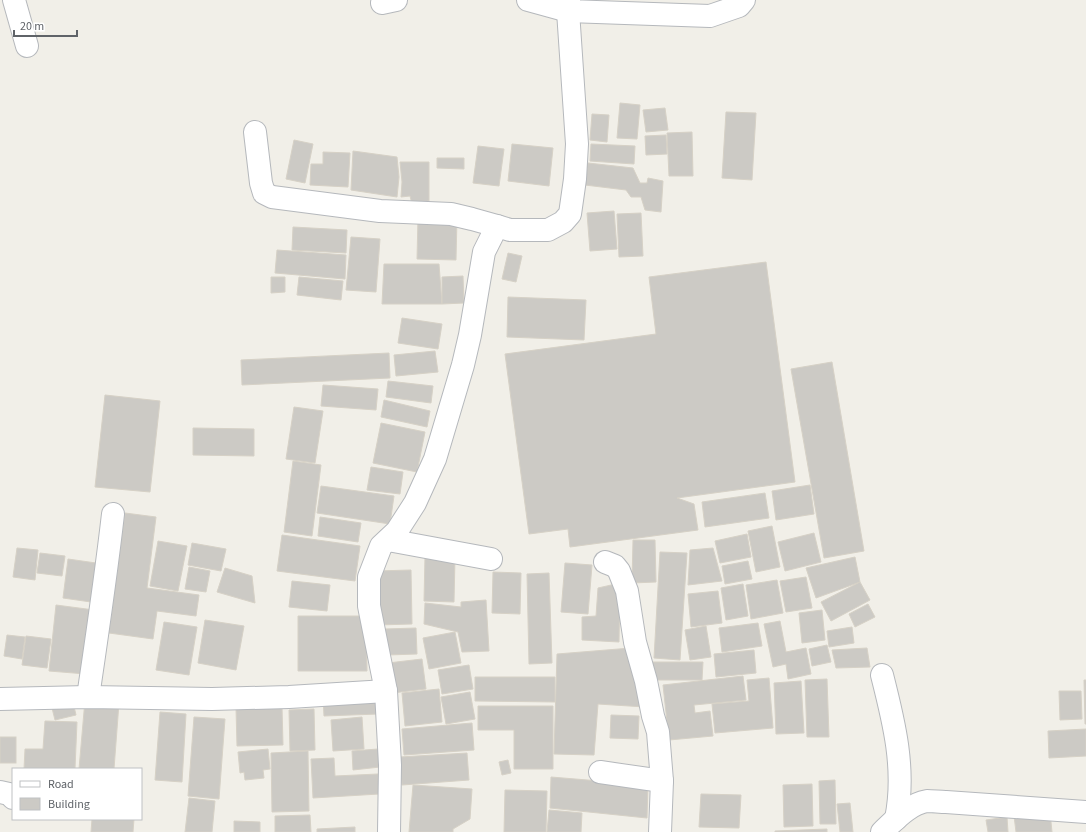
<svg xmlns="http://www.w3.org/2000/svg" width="1086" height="832" viewBox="0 0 1086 832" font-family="'Source Sans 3',sans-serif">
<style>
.building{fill:#cccac5;stroke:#d6d1c6}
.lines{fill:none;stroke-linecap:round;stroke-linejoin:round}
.minor-casing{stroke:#b5b8bc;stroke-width:24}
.minor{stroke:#fff;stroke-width:22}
</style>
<rect width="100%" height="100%" fill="#f1efe8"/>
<g class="building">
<path d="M620,103L640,105L637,139L617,138Z"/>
<path d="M665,108L668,130L646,132L643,110Z"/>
<path d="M726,112L756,113L752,180L722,178Z"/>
<path d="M592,114L609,115L607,142L590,140Z"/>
<path d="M692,132L693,176H669L667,133Z"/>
<path d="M666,135L667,154L646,155L645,136Z"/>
<path d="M294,140L313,144L305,183L286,179Z"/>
<path d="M512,144L553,148L549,186L508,181Z"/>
<path d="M591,144L635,146L634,164L590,161Z"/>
<path d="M478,146L504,149L499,186L473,183Z"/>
<path d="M353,151L397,157L399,177L397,197L351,190Z"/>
<path d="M323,152L350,153L348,187L310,185L311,164H323Z"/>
<path d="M437,158H464V169L437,168Z"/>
<path d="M400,162H429V201L412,204L410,196L401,197L402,182Z"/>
<path d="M588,163L633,168L640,183H647L648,178L663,181L661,212L645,210L641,197H631L626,190L585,185Z"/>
<path d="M614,211L617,249L590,251L587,213Z"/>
<path d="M641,213L643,256L619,257L617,214Z"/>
<path d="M418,217L457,218L456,260L417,259Z"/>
<path d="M293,227L347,230L346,253L292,250Z"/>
<path d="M351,237L380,239L376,292L346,290Z"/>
<path d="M277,250L346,255L345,279L275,273Z"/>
<path d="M508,253L522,256L516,282L502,279Z"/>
<path d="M766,262L795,482L677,498L694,504L698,530L570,547L568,529L529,534L505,354L656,334L649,277Z"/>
<path d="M384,264H439L442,304H382Z"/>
<path d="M463,276L464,303L442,304V277Z"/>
<path d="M271,277H285V292L271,293Z"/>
<path d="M299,277L343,281L341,300L297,295Z"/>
<path d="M508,297L586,300L584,340L507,337Z"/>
<path d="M402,318L442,324L438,349L398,343Z"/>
<path d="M435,351L438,372L396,376L394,355Z"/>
<path d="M389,353L390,378L242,385L241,360Z"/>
<path d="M832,362L864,551L824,558L791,369Z"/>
<path d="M388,381L433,386L431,403L386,397Z"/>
<path d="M323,385L378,389L376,410L321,406Z"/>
<path d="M105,395L160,401L150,492L95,487Z"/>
<path d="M384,400L430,411L427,427L381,417Z"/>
<path d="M294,407L323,411L315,463L286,459Z"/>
<path d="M381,423L425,432L417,472L373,463Z"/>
<path d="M193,428L254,429V456L193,455Z"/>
<path d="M293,461L321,465L312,536L284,532Z"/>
<path d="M371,467L403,472L400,494L367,490Z"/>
<path d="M810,485L814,514L776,520L772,491Z"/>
<path d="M321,486L394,496L390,524L317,513Z"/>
<path d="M765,493L769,518L705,527L702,502Z"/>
<path d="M125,513L156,517L147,588L199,595L196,616L157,611L153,639L109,633Z"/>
<path d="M320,517L361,523L358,542L318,536Z"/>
<path d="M772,526L780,567L756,572L748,531Z"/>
<path d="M814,533L821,562L785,571L778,542Z"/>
<path d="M747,534L751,557L720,563L715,541Z"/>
<path d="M282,535L360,546L355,581L277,571Z"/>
<path d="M633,540H655L656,582L632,583Z"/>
<path d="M158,541L187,546L178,591L150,586Z"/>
<path d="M192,543L226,549L221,571L188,565Z"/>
<path d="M17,548L38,550L35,580L13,577Z"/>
<path d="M713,548L722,581L688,585L690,550Z"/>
<path d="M660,552L687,553L680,660L654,658Z"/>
<path d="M40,553L65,556L62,576L37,573Z"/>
<path d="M425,556L455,557L454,602L424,601Z"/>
<path d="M855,557L860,582L816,598L806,568Z"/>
<path d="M68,559L96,563L91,602L63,598Z"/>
<path d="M748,561L752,579L725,584L722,566Z"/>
<path d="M565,563L592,565L588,614L561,612Z"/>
<path d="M189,567L210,571L206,592L185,589Z"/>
<path d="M225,568L252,576L255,603L217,592Z"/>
<path d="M411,570L412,624L377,625L376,571Z"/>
<path d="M493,572L521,573L520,614L492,613Z"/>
<path d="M549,573L552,663L529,664L527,574Z"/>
<path d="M806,577L812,608L786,612L780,581Z"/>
<path d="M777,580L783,613L751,619L746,585Z"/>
<path d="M292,581L330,585L327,611L289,607Z"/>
<path d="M860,582L870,600L831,621L821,602Z"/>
<path d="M620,583L619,642L582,640V617L596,616L598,588Z"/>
<path d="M743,584L748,616L726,620L721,588Z"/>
<path d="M718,591L722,623L691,627L688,594Z"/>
<path d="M486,600L489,651L462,652L458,632L424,624L425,603L461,607V602Z"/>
<path d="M868,604L875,617L855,627L849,614Z"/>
<path d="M56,605L94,610L86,674L49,671Z"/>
<path d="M822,610L825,640L802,643L799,613Z"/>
<path d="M298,616H366L367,671H298Z"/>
<path d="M205,620L244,626L236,670L198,663Z"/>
<path d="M780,621L786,652L806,648L811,674L788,679L786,664L773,667L764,624Z"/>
<path d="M164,622L197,627L189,675L156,670Z"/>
<path d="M758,623L762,646L722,652L719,628Z"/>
<path d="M706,626L711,657L690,660L685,630Z"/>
<path d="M852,627L854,643L829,647L827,631Z"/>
<path d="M416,628L417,654L387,655L385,629Z"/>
<path d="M455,632L461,663L429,669L423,638Z"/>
<path d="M7,635L25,637L22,659L4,656Z"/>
<path d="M26,636L51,639L47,668L22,665Z"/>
<path d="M827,645L831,662L812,666L809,649Z"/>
<path d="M631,648L645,707L598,704L594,755L554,754L557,654Z"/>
<path d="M867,648L870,667L836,668L832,650Z"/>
<path d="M754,650L756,673L716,677L714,654Z"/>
<path d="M422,659L426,689L392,693L388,663Z"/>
<path d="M649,662H703L702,680H649Z"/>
<path d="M469,665L473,689L442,694L438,670Z"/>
<path d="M743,676L746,700L694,705L695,713L710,711L713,736L669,740L663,685Z"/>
<path d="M475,677H555V702L475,701Z"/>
<path d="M769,678L773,728L715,733L712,704L749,701L747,680Z"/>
<path d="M827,679L829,737H807L805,680Z"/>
<path d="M1084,680H1086V724H1085Z"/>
<path d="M801,681L804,733L776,734L774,683Z"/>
<path d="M439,689L442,722L405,726L402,693Z"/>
<path d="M1059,691H1081L1082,719L1060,720Z"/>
<path d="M470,692L475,719L446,724L441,697Z"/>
<path d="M378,696V714L324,716L323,698Z"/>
<path d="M72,698L76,715L55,720L51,704Z"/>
<path d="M85,700L119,703L114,769H79Z"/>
<path d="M478,706H553V769H514V730H478Z"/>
<path d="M282,707L283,745L237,746L236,708Z"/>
<path d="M314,709L315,750L290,751L289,710Z"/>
<path d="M160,712L186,714L182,782L155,780Z"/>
<path d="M611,715L639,716L638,739L610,738Z"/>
<path d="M194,717L225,719L219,799L188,796Z"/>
<path d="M362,717L364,749L333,751L331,720Z"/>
<path d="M45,721L77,722L75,769H24L25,749H43Z"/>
<path d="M472,723L474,750L404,755L402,729Z"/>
<path d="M1086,729V756L1049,758L1048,731Z"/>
<rect x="0" y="737" width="16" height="26"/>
<path d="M268,749L270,769L263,770L264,778L245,780L244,772L240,773L238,752Z"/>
<path d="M378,749L380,767L353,770L352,751Z"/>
<path d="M308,751L309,811L272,812L271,753Z"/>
<path d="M467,753L469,780L402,785L400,757Z"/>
<path d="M334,758L335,776L378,774L379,794L313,798L311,759Z"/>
<path d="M508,760L511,773L502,775L499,762Z"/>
<path d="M551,777L648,785L647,818L550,808Z"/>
<path d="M835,780L836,824H820L819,781Z"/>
<path d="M812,784L813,826L784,827L783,785Z"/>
<path d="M413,785L472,789L470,819L453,829V832H409Z"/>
<path d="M505,790L547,791L546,832H504Z"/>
<path d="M701,794L741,795L739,828L699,827Z"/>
<path d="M189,798L215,801L212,832H185Z"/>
<path d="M850,803L853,832H840L837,804Z"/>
<path d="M549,810L582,813L581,832H547Z"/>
<path d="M1050,812L1052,832H1016L1014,816Z"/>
<path d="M310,815L311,832H275V816Z"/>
<path d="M1007,817L1008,832H988L986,820Z"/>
<path d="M92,819H134L133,832H91Z"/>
<path d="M234,821L260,822V832H234Z"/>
<path d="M355,827V832H317V829Z"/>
<path d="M827,829V832H775V831Z"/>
</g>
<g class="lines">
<g class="minor-casing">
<g id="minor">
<path d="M14,0L27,46"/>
<path d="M528,0L568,11L710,16L739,6L744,0"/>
<path d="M382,3L396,0"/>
<path d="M255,132L261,183L264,193L272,197L380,211L451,214L472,219L497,226"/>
<path d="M388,540L491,559"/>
<path d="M605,562L615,566L619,571L627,591L635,642L646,681L653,716L658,732L662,781L660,832"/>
<path d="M882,675C894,722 906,770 896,819"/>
<path d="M88,697C97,636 106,576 113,514"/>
<path d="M0,699L88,697L212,699L289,697L386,691"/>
<path d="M600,772L662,781"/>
<path d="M0,792L9,794L13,798"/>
<path d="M389,832L390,765L386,691L369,606V577L381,546L397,531L415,503L435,459L463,365L470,335L484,252L497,226L510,230H548L563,222L570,214L575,179L577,144L568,11L569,0"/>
<path d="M882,832C895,820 909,804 927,801C933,801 940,802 946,802L1086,812"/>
</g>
</g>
<use href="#minor" class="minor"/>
</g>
<rect x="12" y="768" width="130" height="52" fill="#ffffff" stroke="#bfc1c3"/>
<rect x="20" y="781" width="20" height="6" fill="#ffffff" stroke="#bfc1c3"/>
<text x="48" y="788" font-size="12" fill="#5f6368">Road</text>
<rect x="20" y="798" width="20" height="12" fill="#cccac5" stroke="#bfc1c3"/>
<text x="48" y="808" font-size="12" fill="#5f6368">Building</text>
<path d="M14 30v6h63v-6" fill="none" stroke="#5f6368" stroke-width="2"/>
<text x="20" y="30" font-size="12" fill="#5f6368" stroke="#ffffff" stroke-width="3" paint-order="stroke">20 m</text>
</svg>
